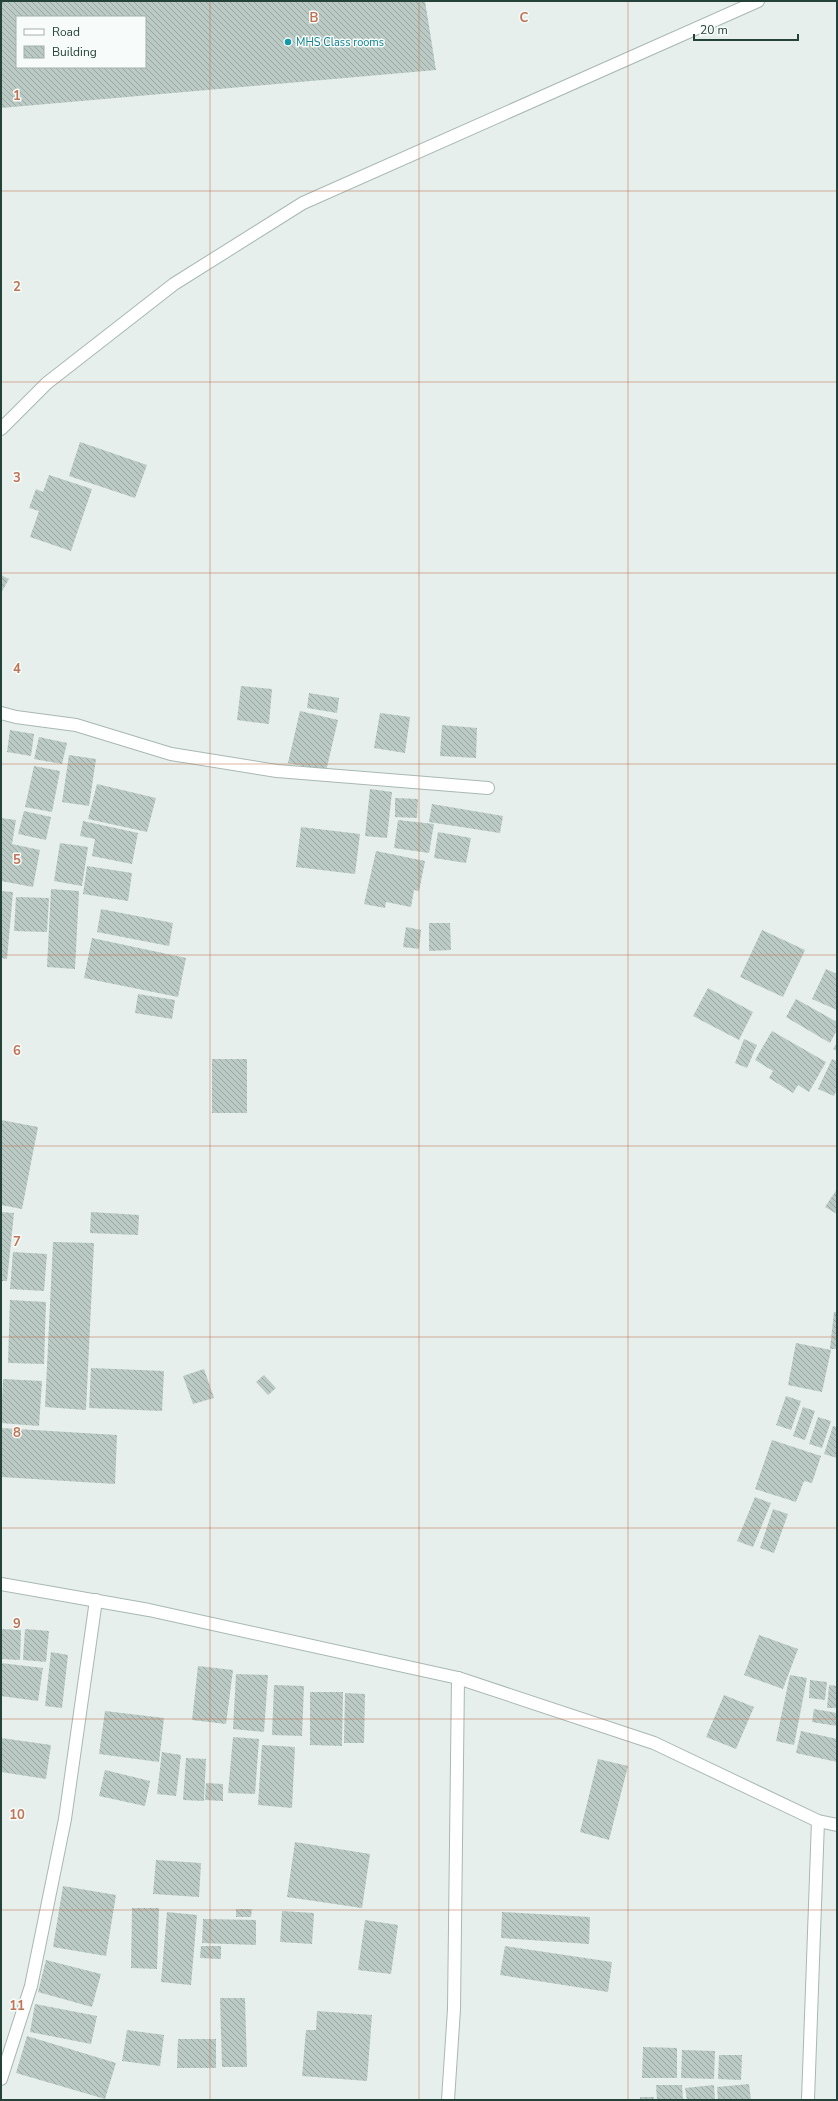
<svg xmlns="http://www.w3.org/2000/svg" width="838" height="2101" viewBox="0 0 838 2101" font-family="'Nunito Sans',sans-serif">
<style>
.building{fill:url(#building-back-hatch);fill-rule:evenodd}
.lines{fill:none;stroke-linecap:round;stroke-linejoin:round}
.minor-casing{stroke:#a8b8b2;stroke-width:14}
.minor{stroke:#fff;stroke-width:12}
.grid{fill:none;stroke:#c07456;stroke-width:1;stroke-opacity:0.55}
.culture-dot{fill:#0f9aa8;stroke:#f7fbf9;stroke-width:1.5}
.labels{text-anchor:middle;stroke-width:3;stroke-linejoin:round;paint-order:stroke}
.culture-label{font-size:11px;fill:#0d838f;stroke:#f7fbf9;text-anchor:start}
.grid-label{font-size:13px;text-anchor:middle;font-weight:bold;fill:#c07456;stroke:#f7fbf9;stroke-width:3;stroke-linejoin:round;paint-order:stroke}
</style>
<defs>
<pattern id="building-back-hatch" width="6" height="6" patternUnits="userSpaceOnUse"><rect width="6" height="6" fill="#bbcac4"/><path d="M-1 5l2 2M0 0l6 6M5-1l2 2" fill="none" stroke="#98a6a0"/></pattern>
</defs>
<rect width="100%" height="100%" fill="#e6efeb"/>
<g class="building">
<path d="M1,1H425L436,70L1,108ZM17,17H145V67H17Z"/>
<path d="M80,442L147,465L135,498L69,476Z"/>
<path d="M49,475L92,489L71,551L30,537L39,511L29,508L36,489L43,492Z"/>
<path d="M1,575L9,579L1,593Z"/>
<path d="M241,686L272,689L269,724L237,720Z"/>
<path d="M309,693L339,698L337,713L307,708Z"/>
<path d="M300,711L338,720L326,771L288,763Z"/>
<path d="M380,713L410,717L405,753L374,748Z"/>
<path d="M442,725L477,728L476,758L440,756Z"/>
<path d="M10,730L34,734L31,756L7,752Z"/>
<path d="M39,737L67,743L62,764L34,759Z"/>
<path d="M69,755L96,759L89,806L62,802Z"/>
<path d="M34,766L60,771L52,812L25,807Z"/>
<path d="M97,784L156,798L147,832L88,819Z"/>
<path d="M370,789L392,792L387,838L365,836Z"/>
<path d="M395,798L418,799L417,818L395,817Z"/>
<path d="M432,804L503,816L500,833L429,822Z"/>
<path d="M24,811L51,817L46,840L18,834Z"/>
<path d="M1,818L16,820L12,844L40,850L33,887L1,881Z"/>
<path d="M398,820L434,824L429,853L394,848Z"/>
<path d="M83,821L138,833L132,864L92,856L95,839L80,836Z"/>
<path d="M301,827L360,834L355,874L296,867Z"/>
<path d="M438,832L471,838L466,863L434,858Z"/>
<path d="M60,843L88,847L82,886L54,881Z"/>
<path d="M376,851L425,861L419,891L414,890L411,907L386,902L385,908L364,904Z"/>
<path d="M87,866L132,873L128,901L83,894Z"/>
<path d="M51,889L79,891L75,969L47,967Z"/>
<path d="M1,891L13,892L7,959L1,958Z"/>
<path d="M16,897L49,898L47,932L14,931Z"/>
<path d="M101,909L173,923L169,946L97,932Z"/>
<path d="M429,923H450L451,950L429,951Z"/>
<path d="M406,927L421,930L419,949L403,947Z"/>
<path d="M762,930L805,950L783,997L740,977Z"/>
<path d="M92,938L186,958L178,997L84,978Z"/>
<path d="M826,969L837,974V1010L812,999Z"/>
<path d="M708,988L753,1012L739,1040L693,1016Z"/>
<path d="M138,994L175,1000L172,1019L135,1013Z"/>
<path d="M796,999L837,1022V1030L830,1043L786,1017Z"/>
<path d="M772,1031L826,1062L809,1092L798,1085L793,1093L769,1078L773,1071L755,1060Z"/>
<path d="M744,1039L757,1045L747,1068L735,1063Z"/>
<path d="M837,1043V1051L833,1049Z"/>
<rect x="212" y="1059" width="35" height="54"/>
<path d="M832,1059L837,1061V1089L834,1096L818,1089Z"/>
<path d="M1,1120L38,1127L22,1209L1,1205Z"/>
<path d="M837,1189V1214L825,1207Z"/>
<path d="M1,1212L14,1213L7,1281H1Z"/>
<path d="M91,1212L139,1215L138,1235L90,1233Z"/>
<path d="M53,1242L94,1243L86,1410L45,1407Z"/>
<path d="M13,1252L47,1254L44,1291L10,1289Z"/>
<path d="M10,1300L46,1302L44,1364L8,1363Z"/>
<path d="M834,1312H837V1349H830Z"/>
<path d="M796,1343L831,1350L822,1392L788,1385Z"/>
<path d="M91,1368L164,1371L162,1411L89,1408Z"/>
<path d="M204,1369L214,1398L193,1404L183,1376Z"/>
<path d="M264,1375L276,1388L268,1395L256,1382Z"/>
<path d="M3,1379L42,1381L39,1426L1,1423Z"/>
<path d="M786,1396L801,1401L791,1430L776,1425Z"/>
<path d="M803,1407L815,1411L805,1440L793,1436Z"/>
<path d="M818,1417L831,1421L822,1448L809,1444Z"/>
<path d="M833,1426L837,1427V1458L824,1454Z"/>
<path d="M1,1428L117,1435L115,1484L1,1477Z"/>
<path d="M772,1440L821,1456L812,1483L804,1481L796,1502L755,1489Z"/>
<path d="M755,1497L771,1503L753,1547L737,1541Z"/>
<path d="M773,1509L788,1514L774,1553L760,1548Z"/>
<path d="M1,1629L21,1630L20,1660L1,1659Z"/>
<path d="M25,1629L49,1631L46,1662L23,1660Z"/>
<path d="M759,1635L798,1649L783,1689L744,1675Z"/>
<path d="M51,1652L68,1655L62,1708L45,1706Z"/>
<path d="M1,1663L43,1668L38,1701L1,1696Z"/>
<path d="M198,1666L233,1670L226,1724L192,1720Z"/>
<path d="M236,1674L268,1675L264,1732L233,1729Z"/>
<path d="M790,1675L807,1678L794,1745L776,1741Z"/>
<path d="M810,1680L827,1682L825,1700L809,1698Z"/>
<path d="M274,1685L304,1686L302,1736L272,1735Z"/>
<path d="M829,1685L837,1686V1708H827Z"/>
<path d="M310,1692H343L342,1746L310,1745Z"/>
<path d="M345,1693L365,1694L364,1743H344Z"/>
<path d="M724,1695L754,1707L736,1749L706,1737Z"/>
<path d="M814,1709L837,1713V1726L812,1722Z"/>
<path d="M105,1711L164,1718L159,1762L99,1754Z"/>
<path d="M801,1731L837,1739V1762L796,1753Z"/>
<path d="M233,1737L259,1739L255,1794L228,1793Z"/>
<path d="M1,1738L51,1745L46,1779L1,1772Z"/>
<path d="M262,1745L295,1747L292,1808L258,1805Z"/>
<path d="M162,1752L181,1755L176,1796L157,1794Z"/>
<path d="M186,1758L206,1759L204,1801L183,1800Z"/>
<path d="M598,1759L628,1766L609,1840L580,1832Z"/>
<path d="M105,1770L150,1781L145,1806L99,1796Z"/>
<path d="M206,1783L223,1784V1801L205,1800Z"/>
<path d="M295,1842L370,1854L362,1908L287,1897Z"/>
<path d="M156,1860L201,1863L199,1897L153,1894Z"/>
<path d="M63,1886L116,1895L106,1956L53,1947Z"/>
<path d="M132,1908H159L157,1969L131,1968Z"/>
<path d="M236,1909H252L251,1917H236Z"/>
<path d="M282,1911L314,1913L312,1944L280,1942Z"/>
<path d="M167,1912L197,1915L191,1985L161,1982Z"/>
<path d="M502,1912L590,1917L589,1944L501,1938Z"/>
<path d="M203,1919L256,1920V1945L202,1943Z"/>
<path d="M365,1920L398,1925L391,1974L358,1970Z"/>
<path d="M201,1946H221V1959L200,1958Z"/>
<path d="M505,1946L612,1962L608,1992L500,1975Z"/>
<path d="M46,1960L101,1974L92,2007L38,1992Z"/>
<path d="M220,1998H245L247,2067H222Z"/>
<path d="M35,2004L97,2016L91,2044L30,2032Z"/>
<path d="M317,2011L372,2015L367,2081L302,2076L306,2030H316Z"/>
<path d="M127,2030L164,2035L160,2066L122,2061Z"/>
<path d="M27,2036L116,2063L105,2099L16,2073Z"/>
<path d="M178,2039H216V2068H177Z"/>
<path d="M643,2047L677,2048V2078H642Z"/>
<path d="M682,2050L715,2051L714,2079L681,2078Z"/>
<path d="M719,2055H742L741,2080L718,2079Z"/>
<path d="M749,2084L751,2100H718L717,2087Z"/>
<path d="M656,2085H682L683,2100H657Z"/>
<path d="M714,2085L715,2100H687L685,2088Z"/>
<rect x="640" y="2097" width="14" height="3"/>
</g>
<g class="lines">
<g class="minor-casing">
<g id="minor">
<path d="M1,429L47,383L174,284L303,203L758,1"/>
<path d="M1,713L16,717L76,725L171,754L277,771L488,788"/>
<path d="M1,1584L149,1610L458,1678L654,1743L818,1821L837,1825"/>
<path d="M1,2079L31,1986L65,1819L96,1600"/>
<path d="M448,2100L454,2009L458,1678"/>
<path d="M808,2100L818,1821"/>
</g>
</g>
<use href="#minor" class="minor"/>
</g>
<path class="grid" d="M210,1V2100M419,1V2100M628,1V2100M1,191H837M1,382H837M1,573H837M1,764H837M1,955H837M1,1146H837M1,1337H837M1,1528H837M1,1719H837M1,1910H837"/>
<circle class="culture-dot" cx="288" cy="42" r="4"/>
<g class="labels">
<g class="culture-label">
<text x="296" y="46">MHS Class rooms</text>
</g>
</g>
<g class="grid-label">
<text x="314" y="22">B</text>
<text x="524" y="22">C</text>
<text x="17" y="100">1</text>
<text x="17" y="291">2</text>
<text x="17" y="482">3</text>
<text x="17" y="673">4</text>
<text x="17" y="864">5</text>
<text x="17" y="1055">6</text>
<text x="17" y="1246">7</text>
<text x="17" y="1437">8</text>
<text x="17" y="1628">9</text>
<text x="17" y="1819">10</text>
<text x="17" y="2010">11</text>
</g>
<rect width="838" height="2101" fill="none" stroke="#24423a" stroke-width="4"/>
<rect x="16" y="16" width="130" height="52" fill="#f7fbf9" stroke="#a3b1ad"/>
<rect x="24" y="29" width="20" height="6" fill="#ffffff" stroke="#a3b1ad"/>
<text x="52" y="36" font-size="12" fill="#24423a">Road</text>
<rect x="24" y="46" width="20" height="12" fill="url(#building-back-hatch)" stroke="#a3b1ad"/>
<text x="52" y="56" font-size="12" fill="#24423a">Building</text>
<path d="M694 34v6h104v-6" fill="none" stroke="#24423a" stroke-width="2"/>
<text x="700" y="34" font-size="12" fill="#24423a" stroke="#f7fbf9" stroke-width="3" paint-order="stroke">20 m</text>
</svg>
